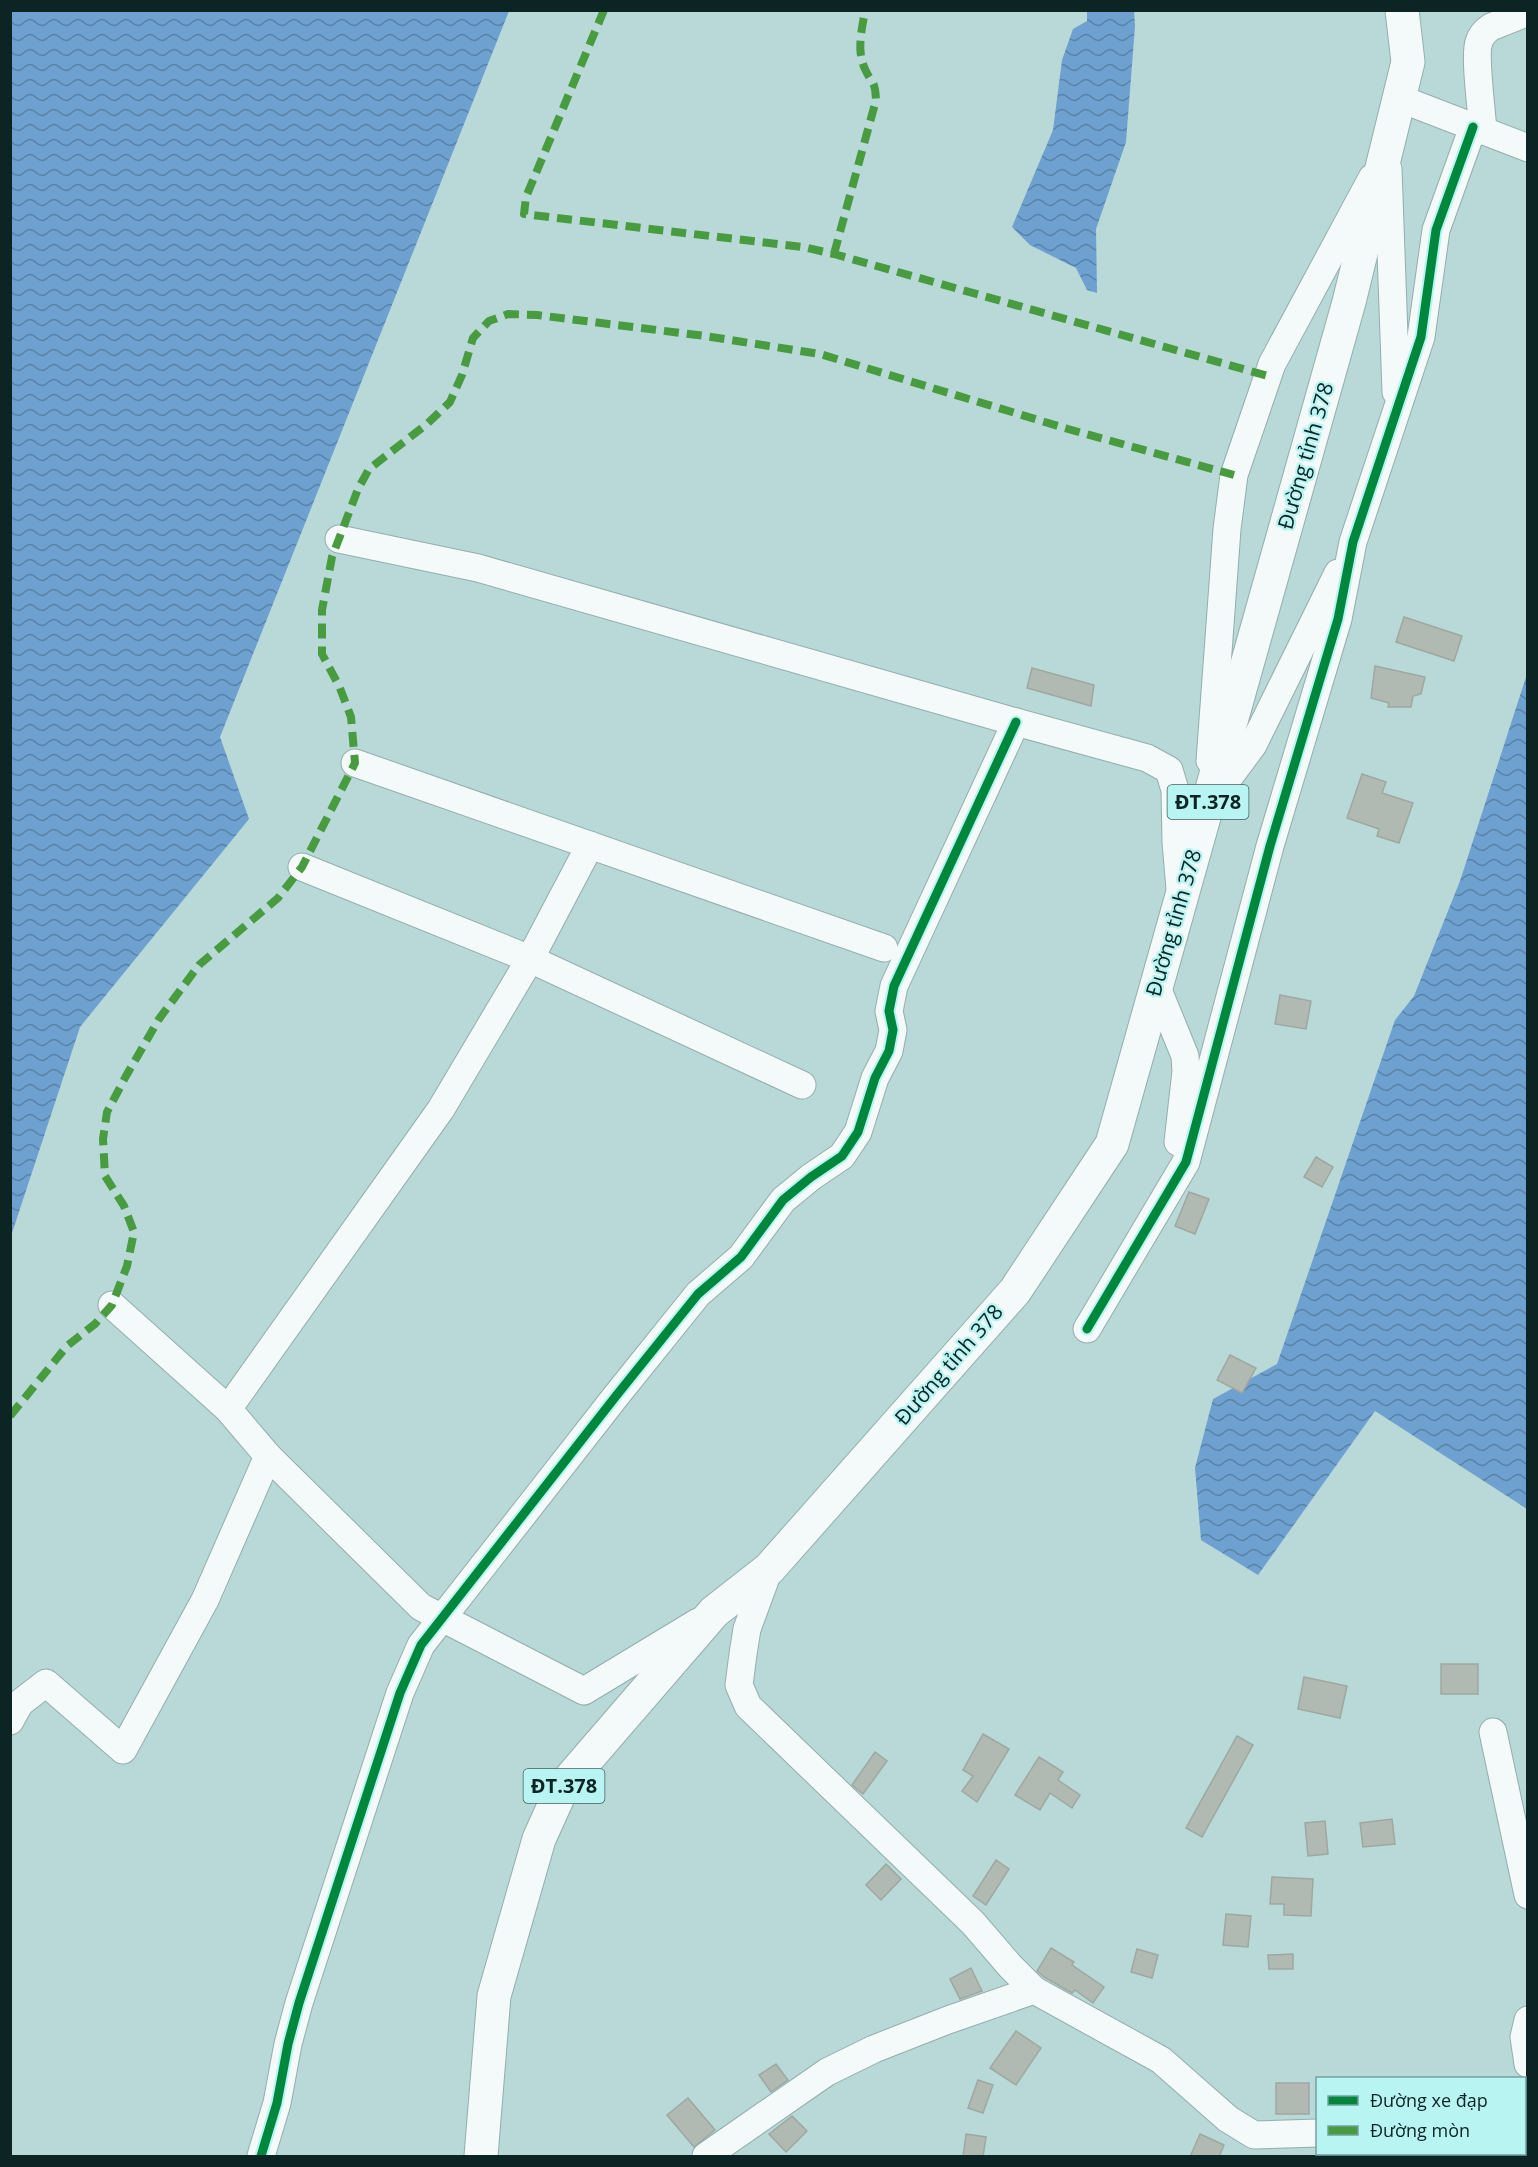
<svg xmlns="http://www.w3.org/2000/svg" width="1538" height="2167" viewBox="0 0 1538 2167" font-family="'Open Sans',sans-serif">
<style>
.water{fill:url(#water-waves)}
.building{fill:#b0b9b2;stroke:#9ea8a0;stroke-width:1.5}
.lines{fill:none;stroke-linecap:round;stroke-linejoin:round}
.minor-casing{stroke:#94adad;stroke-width:29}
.major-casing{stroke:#94adad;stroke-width:35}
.minor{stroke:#f4f9f9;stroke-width:27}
.major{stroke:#f4f9f9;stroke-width:33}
.quiet{stroke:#499b40;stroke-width:8;stroke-dasharray:15 8;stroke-linecap:butt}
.cycleway-casing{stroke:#b8f4f2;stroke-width:13}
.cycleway{stroke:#00873e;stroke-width:9}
.labels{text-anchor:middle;stroke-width:4.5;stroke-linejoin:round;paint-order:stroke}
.shield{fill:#b8f4f2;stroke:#406262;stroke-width:1.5}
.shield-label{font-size:20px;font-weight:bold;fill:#0c2424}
.street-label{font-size:21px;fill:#0c2424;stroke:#b8f4f2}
</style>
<defs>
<pattern id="water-waves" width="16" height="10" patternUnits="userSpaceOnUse" patternTransform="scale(1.5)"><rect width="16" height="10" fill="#6ea0d0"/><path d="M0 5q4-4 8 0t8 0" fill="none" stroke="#5982a9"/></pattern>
</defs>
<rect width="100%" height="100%" fill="#b8d9d8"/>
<g class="water">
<path d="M11,10L509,11L220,737L249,819L80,1027L11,1236Z"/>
<path d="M1087,11H1134L1135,26L1126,142L1096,229L1097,293L1087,290L1076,268L1030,245L1012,227L1053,130L1062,60L1073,29L1087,21Z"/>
<path d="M1527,674V1509L1375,1411L1258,1575L1201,1540L1195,1468L1213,1399L1277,1364L1395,1020L1414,996L1460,881Z"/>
</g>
<g class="building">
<path d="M1404,617L1462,636L1454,661L1396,642Z"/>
<path d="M1375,666L1425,677L1421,694L1413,696L1411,707H1388L1389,703L1371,698Z"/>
<path d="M1032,668L1094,685L1091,706L1027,688Z"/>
<path d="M1362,774L1386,782L1382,793L1413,803L1399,843L1377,836L1379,829L1347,818Z"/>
<path d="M1280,995L1311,1001L1306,1029L1275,1024Z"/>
<path d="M1316,1157L1333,1167L1322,1187L1304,1177Z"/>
<path d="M1189,1192L1209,1199L1195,1234L1175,1226Z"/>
<path d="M1230,1355L1256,1368L1242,1393L1217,1380Z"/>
<rect x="1441" y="1664" width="37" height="30"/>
<path d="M1304,1677L1347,1686L1340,1718L1298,1709Z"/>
<path d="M983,1734L1009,1749L977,1802L962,1791L973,1776L963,1770Z"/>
<path d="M1237,1736L1253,1745L1202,1837L1186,1828Z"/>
<path d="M875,1752L887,1761L863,1794L852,1785Z"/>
<path d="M1039,1757L1063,1772L1058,1780L1080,1795L1072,1808L1050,1793L1040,1810L1015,1795Z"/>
<path d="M1392,1819L1395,1844L1363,1847L1360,1823Z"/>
<path d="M1325,1821L1328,1854L1308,1856L1305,1823Z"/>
<path d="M996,1860L1009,1869L986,1905L973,1896Z"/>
<path d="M886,1864L901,1879L881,1900L866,1885Z"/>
<path d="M1272,1877L1313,1879L1311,1916L1284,1915V1904H1270Z"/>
<path d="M1226,1914L1251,1916L1248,1947L1223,1945Z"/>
<path d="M1051,1948L1074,1962L1072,1965L1104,1987L1093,2003L1075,1990L1072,1993L1044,1977L1037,1971Z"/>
<path d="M1137,1949L1158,1955L1152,1978L1131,1972Z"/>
<path d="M1293,1954V1969H1269L1268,1955Z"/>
<path d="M971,1968L982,1991L960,1999L950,1979Z"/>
<path d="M1016,2031L1041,2048L1016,2085L990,2068Z"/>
<path d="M776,2064L788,2080L771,2092L759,2075Z"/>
<path d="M978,2080L993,2085L983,2113L968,2108Z"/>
<rect x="1276" y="2083" width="33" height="31"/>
<path d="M688,2098L715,2130L694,2147L667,2115Z"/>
<path d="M792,2116L807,2131L786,2152L769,2134Z"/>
<path d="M966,2134L986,2137L983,2157H963Z"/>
<path d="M1200,2134L1224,2145L1219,2157H1190Z"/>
</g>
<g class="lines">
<g class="minor-casing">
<g id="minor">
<path d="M1401,99L1528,148"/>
<path d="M1483,131C1482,113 1474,55 1479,42C1481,35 1485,31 1491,27L1528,12"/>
<path d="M1388,169L1396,392"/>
<path d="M339,539L478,568L1012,721L1147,758L1169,770L1175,790L1176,842L1180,889"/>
<path d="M1210,761L1227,529L1234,475L1272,364L1372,178"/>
<path d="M355,763L884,948"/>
<path d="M1213,799L1253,745L1338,573"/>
<path d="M302,867L530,959L802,1085"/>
<path d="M1156,985L1185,1056L1186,1071L1178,1142"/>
<path d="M112,1305L228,1409L268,1456L421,1607L584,1691L698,1622"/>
<path d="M1087,1329L1186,1162L1270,846L1338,619L1353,542L1421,337L1436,230L1473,127"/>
<path d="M228,1409L441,1109L530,959L590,845"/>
<path d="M769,1569L747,1629L743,1654L739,1685L748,1706L973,1923L1010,1966L1034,1990L1161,2060L1228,2119L1254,2135L1318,2133"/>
<path d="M10,1721L20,1703L46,1683L123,1750L205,1600L268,1456"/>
<path d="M1493,1732L1528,1895"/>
<path d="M1528,2020L1524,2037L1528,2064"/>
<path d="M1524,2137H1528"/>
<path d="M261,2156L277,2103L288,2044L299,2003L400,1693L421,1645L616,1396L698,1294L741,1257L783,1200L811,1177L842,1156L858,1132L875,1078L889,1051L893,1030L889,1011L894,986L1016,722"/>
<path d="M706,2156L827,2072L874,2049L948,2020L1034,1990"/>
</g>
</g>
<g class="major-casing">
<path id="major" d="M481,2156L494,1996L539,1839L562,1788L714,1612L769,1569L1015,1291L1112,1144L1349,302L1408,62L1402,10"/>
</g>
<use href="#minor" class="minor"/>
<use href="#major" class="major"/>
<g class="quiet">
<path d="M604,10L526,197L524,214L803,247L834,254L1268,376"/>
<path d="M834,254L876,100C875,79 872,85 865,69C856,50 862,30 865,10"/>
<path d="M10,1416L67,1346L95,1324L112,1305L127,1266L134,1232L124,1206L105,1176L103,1139L107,1112L126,1076L159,1019L199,965L278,898L302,867L355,763L351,717L340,688L322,654V610L332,557L358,489L369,469L427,424L450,402L462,375L473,338L489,321L508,314L537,315L705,336L820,354L1068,429L1234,475"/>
</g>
<g class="cycleway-casing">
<g id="cycleway">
<path d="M1087,1329L1186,1162L1270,846L1338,619L1353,542L1421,337L1436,230L1473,127"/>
<path d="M261,2156L277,2103L288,2044L299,2003L400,1693L421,1645L616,1396L698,1294L741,1257L783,1200L811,1177L842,1156L858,1132L875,1078L889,1051L893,1030L889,1011L894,986L1016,722"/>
</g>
</g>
<use href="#cycleway" class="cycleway"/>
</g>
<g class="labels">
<g class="shield">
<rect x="1167.5" y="785" width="81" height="34" rx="4.5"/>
<rect x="523.5" y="1769" width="81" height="34" rx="4.5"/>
</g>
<g class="shield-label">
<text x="1208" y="809">ĐT.378</text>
<text x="564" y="1793">ĐT.378</text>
</g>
<g class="street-label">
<text transform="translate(1306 456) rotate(-74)" y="7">Đường tỉnh 378</text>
<text transform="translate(1174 923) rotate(-74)" y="7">Đường tỉnh 378</text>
<text transform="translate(949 1365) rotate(-49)" y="7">Đường tỉnh 378</text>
</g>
</g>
<rect width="1538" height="2167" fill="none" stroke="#0c2424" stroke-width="24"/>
<rect x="1316" y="2077" width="210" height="78" fill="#b8f4f2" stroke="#73a1a0" stroke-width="1.5"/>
<rect x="1328" y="2096" width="30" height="9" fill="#00873e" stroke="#73a1a0" stroke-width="1.5"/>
<text x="1370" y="2107" font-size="18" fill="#0c2424">Đường xe đạp</text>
<rect x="1328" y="2126" width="30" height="9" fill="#499b40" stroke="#73a1a0" stroke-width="1.5"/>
<text x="1370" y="2137" font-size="18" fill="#0c2424">Đường mòn</text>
</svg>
